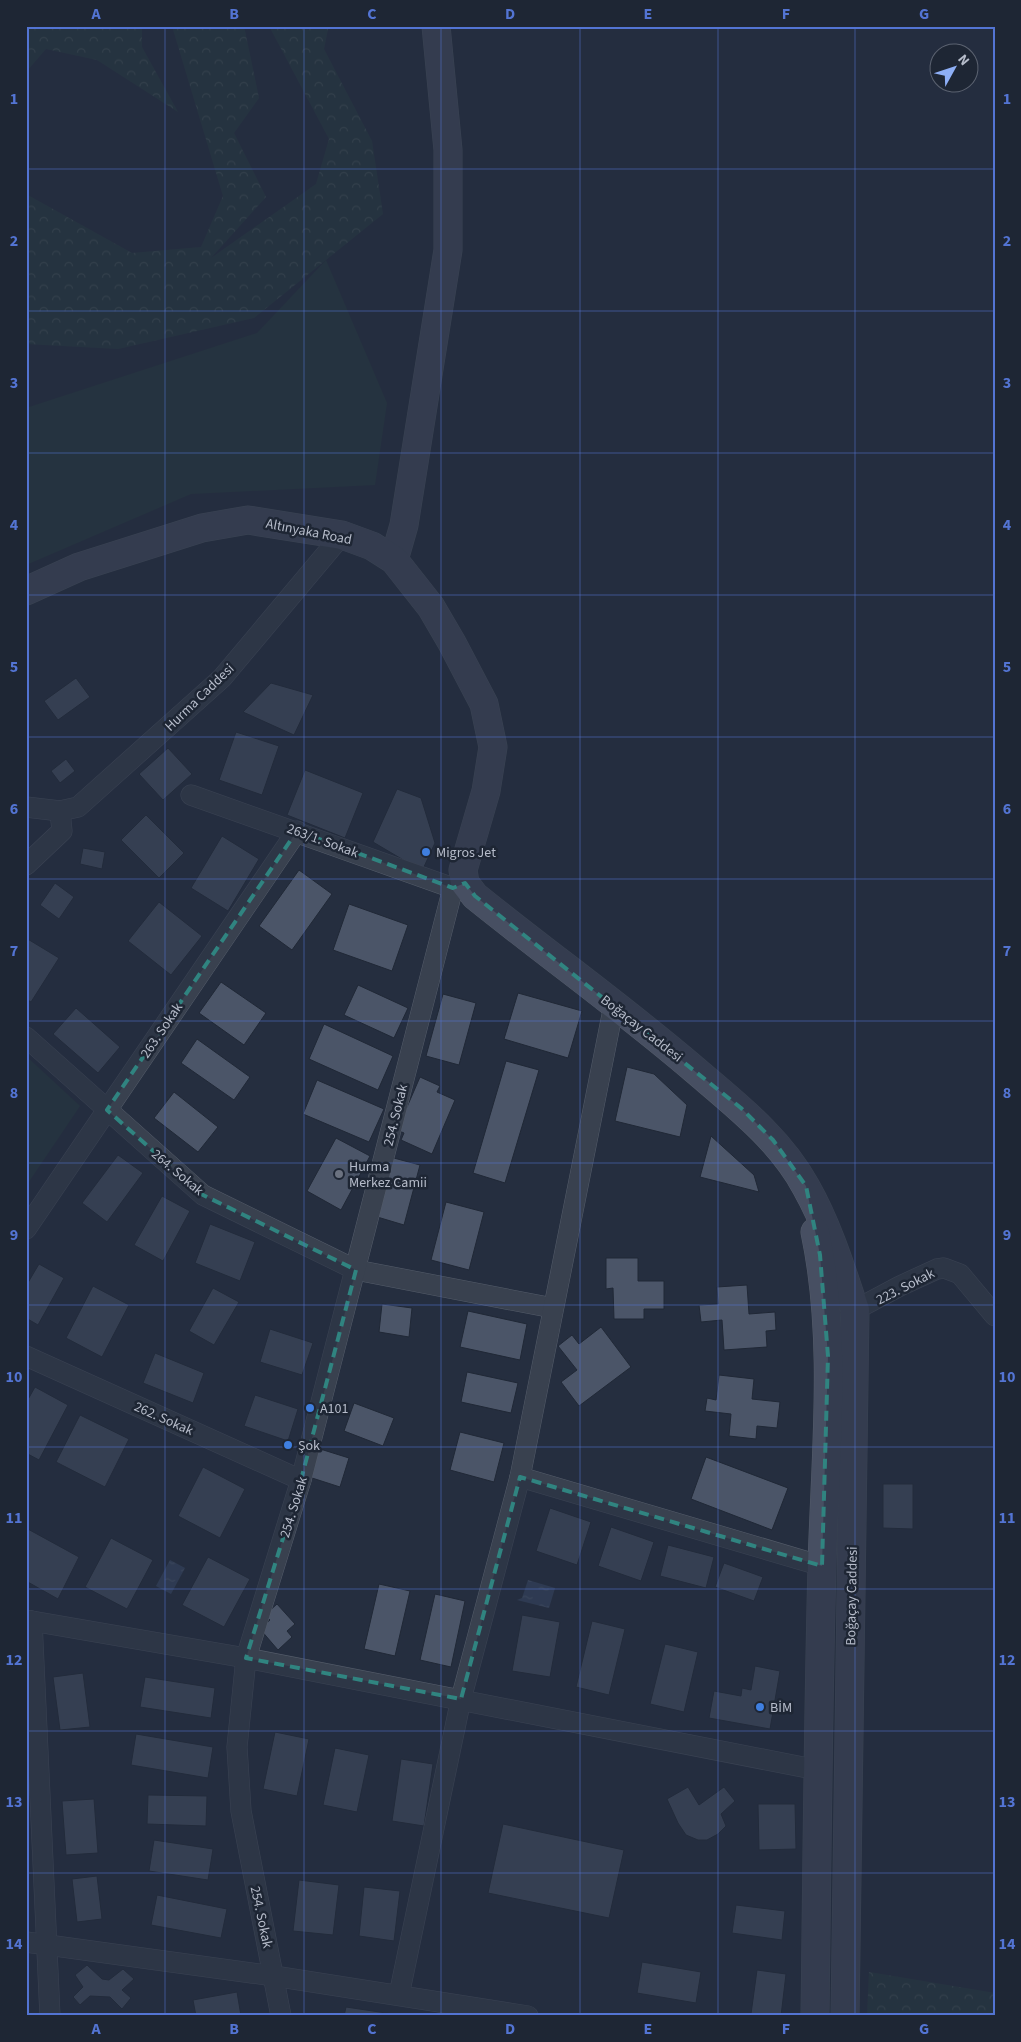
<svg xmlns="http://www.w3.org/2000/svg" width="1021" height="2042" viewBox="0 0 1021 2042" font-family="'Source Sans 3',sans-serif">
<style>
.grass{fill:#273b40}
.forest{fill:url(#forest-crowns)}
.water{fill:url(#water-ripples)}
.building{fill:#4b5568;stroke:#202836}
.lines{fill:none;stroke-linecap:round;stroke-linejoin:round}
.street-casing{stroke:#545c6a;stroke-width:21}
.secondary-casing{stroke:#545c6a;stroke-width:29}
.street{stroke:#39414f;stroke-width:20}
.secondary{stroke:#474f62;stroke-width:28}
.marked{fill:none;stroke:#308480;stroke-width:4;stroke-dasharray:10 6;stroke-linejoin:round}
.grid{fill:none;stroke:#5374d3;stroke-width:1;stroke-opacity:0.55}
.shop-dot{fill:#3f7fe0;stroke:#1e2634;stroke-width:2}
.worship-dot{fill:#6b7280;stroke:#1e2634;stroke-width:2}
.labels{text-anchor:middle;stroke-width:5;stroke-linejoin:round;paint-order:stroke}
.street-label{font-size:14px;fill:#b6bcca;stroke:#1e2634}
.poi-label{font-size:14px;fill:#b6bcca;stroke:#1e2634;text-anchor:start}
.neatline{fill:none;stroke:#5374d3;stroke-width:2}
.grid-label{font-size:16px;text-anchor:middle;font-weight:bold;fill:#5374d3}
</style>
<defs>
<pattern id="forest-crowns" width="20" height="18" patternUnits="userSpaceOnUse" patternTransform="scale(1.25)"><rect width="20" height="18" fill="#273b40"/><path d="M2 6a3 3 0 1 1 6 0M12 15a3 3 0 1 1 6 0" fill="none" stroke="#44555a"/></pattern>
<pattern id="water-ripples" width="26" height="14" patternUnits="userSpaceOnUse" patternTransform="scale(1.25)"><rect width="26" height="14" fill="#3b4b68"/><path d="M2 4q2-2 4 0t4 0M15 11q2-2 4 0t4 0" fill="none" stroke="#55637c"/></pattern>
</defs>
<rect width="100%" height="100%" fill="#252e3f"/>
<g class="grass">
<path d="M326,260L387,403L375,485L191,494L26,565V408L257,333Z"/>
<path d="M26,1056L80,1106L26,1186Z"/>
</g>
<g class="forest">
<path d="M26,26H142V47L178,112L97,60L46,49L26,72Z"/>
<path d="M172,26H244L259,98L234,133L266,197L211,258L316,184L329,139L269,26H341L328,29L324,49L372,141L383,214L254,318L118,349L26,344V194L132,253L201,247L223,196Z"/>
<path d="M869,1972L995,1993V2016H867Z"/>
</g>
<g class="water">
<path d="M170,1560L185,1568L171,1594L156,1586Z"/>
<path d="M528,1580L555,1588L549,1608L517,1600L522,1598Z"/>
</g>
<g class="building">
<path d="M76,678L90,697L58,720L44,701Z"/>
<path d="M271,683L313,695L294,735L243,712Z"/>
<path d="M236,732L279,746L262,795L219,780Z"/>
<path d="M168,748L192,774L163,800L139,774Z"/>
<path d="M66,759L75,771L60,783L51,771Z"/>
<path d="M305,770L363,793L345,838L287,815Z"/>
<path d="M397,789L421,798L435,843L422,871L373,842Z"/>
<path d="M146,815L184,853L159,878L121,840Z"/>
<path d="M222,836L259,859L228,911L191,888Z"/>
<path d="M83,848L105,852L102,869L80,864Z"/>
<path d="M299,870L332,894L292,950L259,926Z"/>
<path d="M55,883L74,897L59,919L40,905Z"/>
<path d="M159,902L202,936L171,975L128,941Z"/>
<path d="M349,904L408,925L392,971L333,950Z"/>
<path d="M26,938L59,958L31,1002L26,999Z"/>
<path d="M221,982L266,1013L244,1045L199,1013Z"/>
<path d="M358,985L408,1008L394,1038L344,1015Z"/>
<path d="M518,993L582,1011L568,1058L504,1039Z"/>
<path d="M443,994L476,1003L459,1065L426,1056Z"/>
<path d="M76,1008L120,1047L98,1073L53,1034Z"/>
<path d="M324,1024L393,1056L378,1090L309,1059Z"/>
<path d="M197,1039L250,1077L234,1100L181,1063Z"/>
<path d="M506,1061L539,1070L505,1183L473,1173Z"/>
<path d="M627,1067L654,1074L687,1105L680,1137L615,1121Z"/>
<path d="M420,1077L440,1086L437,1092L455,1100L432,1154L401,1140L404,1133L397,1130Z"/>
<path d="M317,1080L384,1109L369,1142L303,1114Z"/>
<path d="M174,1092L218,1127L198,1152L154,1118Z"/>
<path d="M711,1136L754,1175L759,1192L700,1177Z"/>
<path d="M336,1138L370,1156L341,1210L307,1191Z"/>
<path d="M118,1155L143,1173L107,1222L82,1203Z"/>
<path d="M390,1157L420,1165L404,1225L374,1216Z"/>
<path d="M162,1196L190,1211L163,1261L134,1245Z"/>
<path d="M446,1202L484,1212L469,1270L431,1260Z"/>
<path d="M210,1224L255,1242L240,1281L195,1263Z"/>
<path d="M606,1258H638V1281H664V1309H644V1319H614L613,1288L606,1289Z"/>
<path d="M39,1264L64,1278L38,1325L26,1318V1286Z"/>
<path d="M747,1285L749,1314L775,1312L776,1330L766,1331L767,1347L724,1350L722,1320L701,1322L699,1305L718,1304L717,1287Z"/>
<path d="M93,1286L129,1305L102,1357L66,1338Z"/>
<path d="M213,1288L239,1302L214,1345L189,1331Z"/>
<path d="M382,1304L412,1308L409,1337L379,1332Z"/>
<path d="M468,1311L527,1324L520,1360L460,1347Z"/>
<path d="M601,1327L631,1367L579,1406L561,1382L577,1370L558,1346L572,1335L579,1344Z"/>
<path d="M270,1329L313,1343L302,1375L260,1362Z"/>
<path d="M155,1353L204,1373L193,1403L143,1383Z"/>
<path d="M467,1372L518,1383L511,1413L461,1402Z"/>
<path d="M719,1375L754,1379L752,1399L780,1402L777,1428L757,1426L756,1439L729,1436L731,1414L705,1411L707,1398L716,1400Z"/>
<path d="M35,1387L68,1405L39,1460L26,1453V1403Z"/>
<path d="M255,1395L298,1409L288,1441L244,1426Z"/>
<path d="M354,1403L394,1418L383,1446L344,1431Z"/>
<path d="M80,1415L129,1439L105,1487L56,1462Z"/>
<path d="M460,1432L504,1443L494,1482L450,1470Z"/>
<path d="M317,1448L349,1458L340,1487L309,1477Z"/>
<path d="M706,1457L788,1488L772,1530L691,1499Z"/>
<path d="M203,1467L245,1489L220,1538L178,1516Z"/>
<path d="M883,1484H913V1529L883,1528Z"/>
<path d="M550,1508L591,1522L577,1565L536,1551Z"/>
<path d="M611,1527L654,1542L641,1581L598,1566Z"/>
<path d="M26,1528L79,1557L58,1599L26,1581Z"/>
<path d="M111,1538L153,1560L127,1609L85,1587Z"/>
<path d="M668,1545L714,1557L706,1588L660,1576Z"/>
<path d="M208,1557L250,1579L224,1627L182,1605Z"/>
<path d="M724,1563L763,1577L754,1601L715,1587Z"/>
<path d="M379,1584L410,1591L395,1656L364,1649Z"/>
<path d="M435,1594L465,1601L451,1667L420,1660Z"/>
<path d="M277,1604L295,1624L287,1631L292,1637L278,1650L260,1629L270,1620L265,1615Z"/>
<path d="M522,1615L560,1622L550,1677L512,1671Z"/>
<path d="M592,1621L625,1629L609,1695L576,1687Z"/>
<path d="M665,1644L698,1652L684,1712L650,1704Z"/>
<path d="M755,1666L780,1671L770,1729L709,1718L714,1691L741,1696L742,1688L751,1690Z"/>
<path d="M83,1673L90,1727L60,1730L53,1677Z"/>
<path d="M145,1677L215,1688L211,1718L140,1707Z"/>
<path d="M275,1732L309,1739L297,1796L263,1789Z"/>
<path d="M136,1734L213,1747L208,1778L131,1765Z"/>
<path d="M335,1748L369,1755L357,1812L323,1805Z"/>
<path d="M401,1759L433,1764L424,1826L392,1821Z"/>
<path d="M688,1787L699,1805L724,1787L735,1801L721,1814L726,1826L718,1834L707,1840H698L686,1835L678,1823L667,1799Z"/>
<path d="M148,1795L207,1796L206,1826L147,1824Z"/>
<path d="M94,1799L98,1853L66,1855L62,1801Z"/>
<path d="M758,1804H795L796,1849L759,1850Z"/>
<path d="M503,1824L624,1850L609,1918L488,1893Z"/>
<path d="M154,1840L213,1849L208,1880L149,1871Z"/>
<path d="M97,1876L102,1919L77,1922L72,1879Z"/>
<path d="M299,1880L339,1885L333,1935L293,1931Z"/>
<path d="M364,1887L400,1891L394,1941L359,1936Z"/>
<path d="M157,1895L227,1909L221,1938L151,1925Z"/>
<path d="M736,1905L785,1911L782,1940L732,1933Z"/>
<path d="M642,1962L701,1972L696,2003L637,1993Z"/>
<path d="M87,1965L102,1979L109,1980L123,1969L134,1979L122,1990L131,1998L122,2009L110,1997L90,1996L80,2005L73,1997L83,1987L75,1975Z"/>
<path d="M757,1970L786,1974L781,2016L751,2014Z"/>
<path d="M237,1992L241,2016H196L193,2000Z"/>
<path d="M346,2007L406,2016H344Z"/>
</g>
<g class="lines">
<g class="street-casing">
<g id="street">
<path d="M191,795L453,888"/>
<path d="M26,807L60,811L78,807L222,678L342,535"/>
<path d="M26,865L62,831L60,811"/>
<path d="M26,1037L203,1195L356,1270L553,1308"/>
<path d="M26,1229L297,831"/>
<path d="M855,1310L900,1286L937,1269L944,1268L960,1274L995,1316"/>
<path d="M26,1356L301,1480"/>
<path d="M520,1477L822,1566"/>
<path d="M26,1620L246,1658L818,1770"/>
<path d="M32,1621L50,2016"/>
<path d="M26,1942L274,1976L528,2016"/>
<path d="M399,1995L461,1699L520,1477L614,1005"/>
<path d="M281,2016L241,1811L237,1747L246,1658L301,1480L453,888"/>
</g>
</g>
<g class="secondary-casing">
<g id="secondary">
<path d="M394,560L404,525L448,250V150L436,26"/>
<path d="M26,591L79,567L202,528L248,520L342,535L372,546L394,560L431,607L452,643L484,704L493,747L486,791L463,870L465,883L475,896C548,955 624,1009 695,1070C736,1105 780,1139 806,1187C828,1226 841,1268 855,1310L845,2016"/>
<path d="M815,1232C838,1341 825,1456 822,1566C818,1716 817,1866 815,2016"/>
</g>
</g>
<use href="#street" class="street"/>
<use href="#secondary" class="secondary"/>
</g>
<path d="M0 0H1021V2042H0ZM297,831L453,888L465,883L475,896L741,1108L773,1140L806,1186L820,1255L828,1356L822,1566L520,1477L461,1699L246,1658L301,1480L356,1270L203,1195L107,1110Z" fill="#252e3f" fill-opacity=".55" fill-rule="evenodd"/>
<path class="marked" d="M297,831L453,888L465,883L475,896L741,1108L773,1140L806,1186L820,1255L828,1356L822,1566L520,1477L461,1699L246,1658L301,1480L356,1270L203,1195L107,1110Z"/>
<path class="grid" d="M165,26V2016M304,26V2016M441,26V2016M580,26V2016M718,26V2016M855,26V2016M26,169H995M26,311H995M26,453H995M26,595H995M26,737H995M26,879H995M26,1021H995M26,1163H995M26,1305H995M26,1447H995M26,1589H995M26,1731H995M26,1873H995"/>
<g class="shop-dot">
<circle cx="426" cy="852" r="5"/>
<circle cx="310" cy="1408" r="5"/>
<circle cx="288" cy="1445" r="5"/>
<circle cx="760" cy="1707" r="5"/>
</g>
<circle class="worship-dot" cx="339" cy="1174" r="5"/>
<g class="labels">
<g class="street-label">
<text transform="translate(309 531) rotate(11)" y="5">Altınyaka Road</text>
<text transform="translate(199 697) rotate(-44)" y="5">Hurma Caddesi</text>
<text transform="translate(323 840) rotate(20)" y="5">263/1. Sokak</text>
<text transform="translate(642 1028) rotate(38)" y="5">Boğaçay Caddesi</text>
<text transform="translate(161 1030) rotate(-56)" y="5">263. Sokak</text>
<text transform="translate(395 1115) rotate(-76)" y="5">254. Sokak</text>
<text transform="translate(178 1172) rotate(40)" y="5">264. Sokak</text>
<text transform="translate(905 1286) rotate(-27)" y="5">223. Sokak</text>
<text transform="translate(164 1418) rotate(24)" y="5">262. Sokak</text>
<text transform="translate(293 1507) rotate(-73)" y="5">254. Sokak</text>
<text transform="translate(851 1596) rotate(-89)" y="5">Boğaçay Caddesi</text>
<text transform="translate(262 1917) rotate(78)" y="5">254. Sokak</text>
</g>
<g class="poi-label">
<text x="436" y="857">Migros Jet</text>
<text x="349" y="1171">Hurma<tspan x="349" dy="16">Merkez Camii</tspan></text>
<text x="320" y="1413">A101</text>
<text x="298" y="1450">Şok</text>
<text x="770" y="1712">BİM</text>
</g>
</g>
<rect width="1021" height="2042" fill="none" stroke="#1e2634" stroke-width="55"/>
<g transform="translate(954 68) rotate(50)"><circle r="24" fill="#1e2634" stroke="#5b6270"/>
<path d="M0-4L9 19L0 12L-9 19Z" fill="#8eaff6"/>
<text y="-8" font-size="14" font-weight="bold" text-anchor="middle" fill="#b6bcca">N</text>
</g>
<rect x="28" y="28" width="966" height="1986" class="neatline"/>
<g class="grid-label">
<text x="96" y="19">A</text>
<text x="234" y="19">B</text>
<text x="372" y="19">C</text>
<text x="510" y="19">D</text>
<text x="648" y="19">E</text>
<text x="786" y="19">F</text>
<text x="924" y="19">G</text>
<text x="14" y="104">1</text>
<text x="1007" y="104">1</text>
<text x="14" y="246">2</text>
<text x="1007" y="246">2</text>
<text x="14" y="388">3</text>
<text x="1007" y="388">3</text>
<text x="14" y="530">4</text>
<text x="1007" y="530">4</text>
<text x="14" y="672">5</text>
<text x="1007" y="672">5</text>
<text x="14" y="814">6</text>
<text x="1007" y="814">6</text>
<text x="14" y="956">7</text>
<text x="1007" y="956">7</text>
<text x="14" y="1098">8</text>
<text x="1007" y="1098">8</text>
<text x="14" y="1240">9</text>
<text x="1007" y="1240">9</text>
<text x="14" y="1382">10</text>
<text x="1007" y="1382">10</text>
<text x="14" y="1523">11</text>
<text x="1007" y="1523">11</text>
<text x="14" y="1665">12</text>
<text x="1007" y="1665">12</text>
<text x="14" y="1807">13</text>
<text x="1007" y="1807">13</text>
<text x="14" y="1949">14</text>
<text x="1007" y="1949">14</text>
<text x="96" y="2034">A</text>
<text x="234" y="2034">B</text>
<text x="372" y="2034">C</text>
<text x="510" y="2034">D</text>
<text x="648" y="2034">E</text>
<text x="786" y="2034">F</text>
<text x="924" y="2034">G</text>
</g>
</svg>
